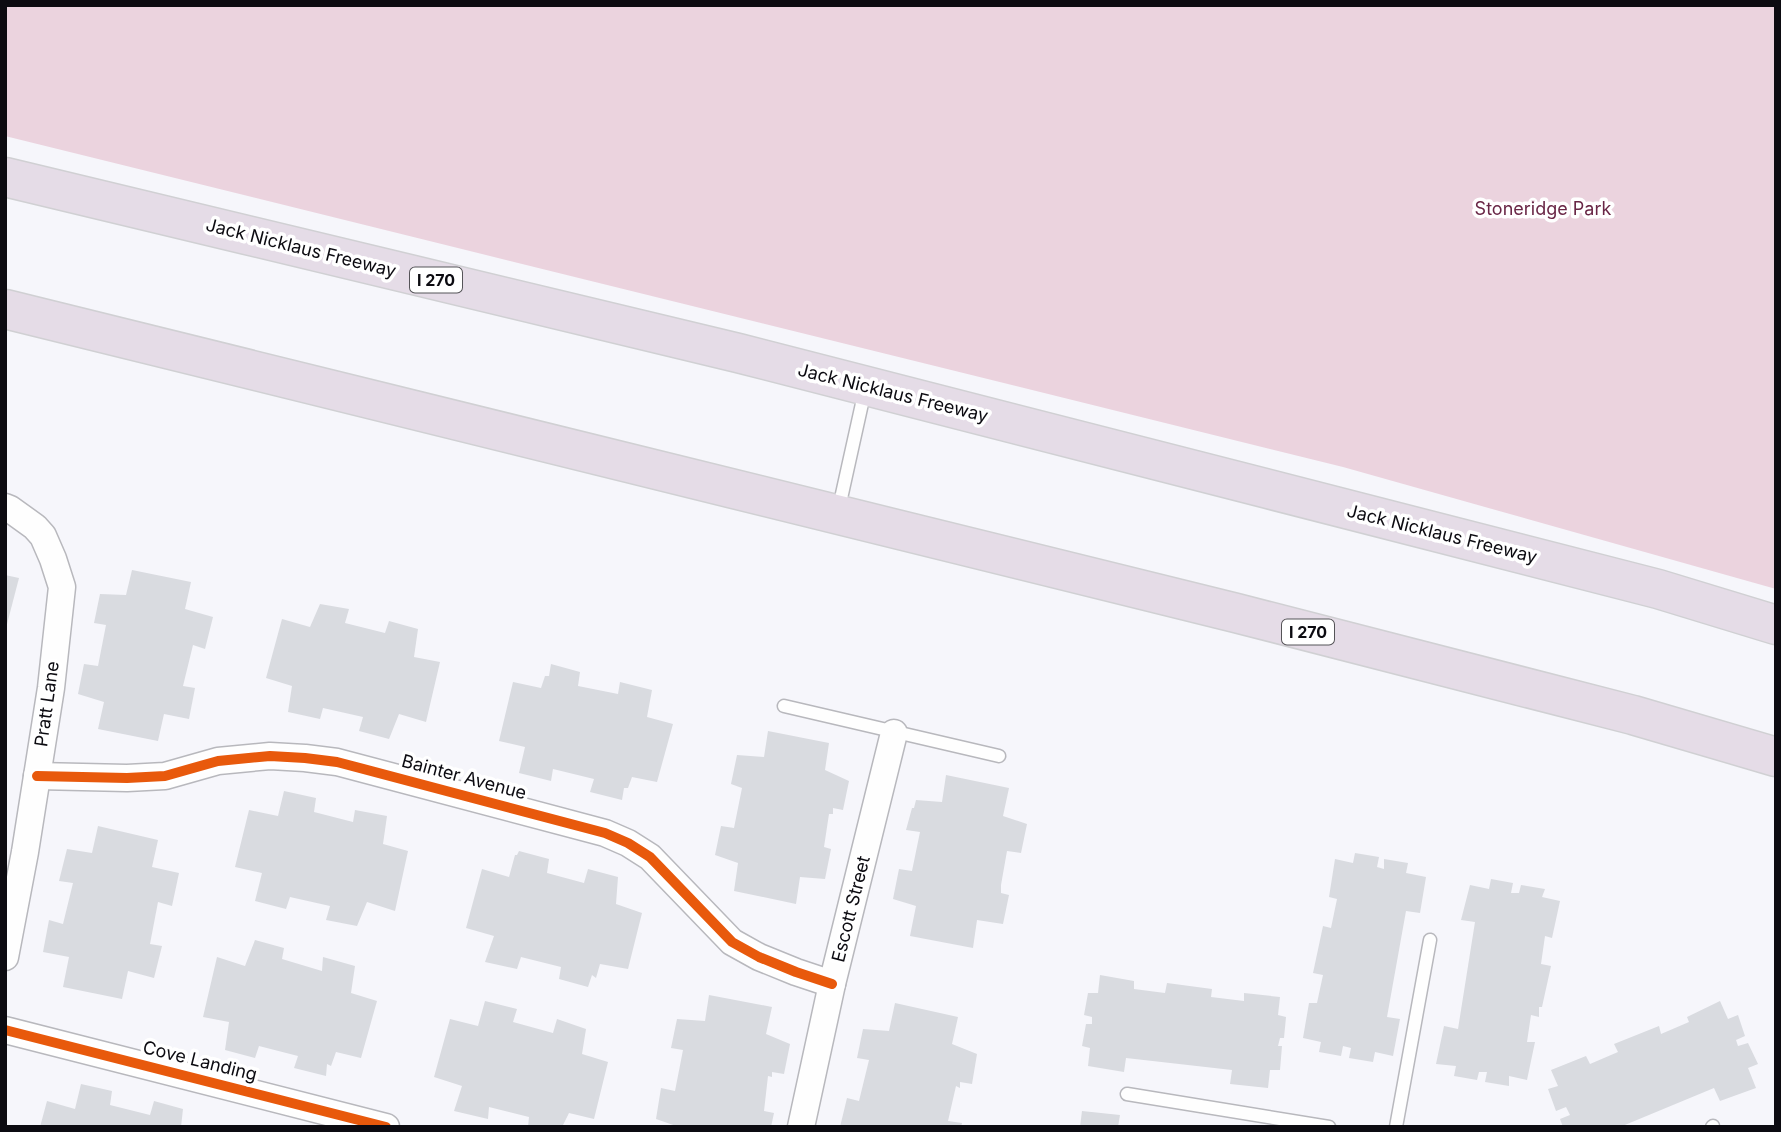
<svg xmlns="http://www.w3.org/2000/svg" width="1781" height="1132" viewBox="0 0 1781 1132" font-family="Inter,sans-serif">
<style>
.green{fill:#ebd3de}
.building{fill:#d9dbe0}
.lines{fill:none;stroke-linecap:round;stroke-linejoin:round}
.service-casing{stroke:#b8b8bd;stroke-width:15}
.minor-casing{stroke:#b8b8bd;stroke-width:29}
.motorway-casing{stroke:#d0d0d3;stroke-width:41}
.service{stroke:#fefefe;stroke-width:12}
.minor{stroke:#fefefe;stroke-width:26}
.motorway{stroke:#e5dce7;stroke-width:38}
.cycleway-casing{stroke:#fff;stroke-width:15}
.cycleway{stroke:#e8590c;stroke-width:10}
.labels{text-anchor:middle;stroke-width:7;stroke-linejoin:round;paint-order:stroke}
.shield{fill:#fff;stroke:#555458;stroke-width:2}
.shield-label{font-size:16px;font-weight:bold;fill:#0c0b11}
.park-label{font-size:18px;fill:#692646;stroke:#fff}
.street-label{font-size:18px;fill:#0c0b11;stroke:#fff}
</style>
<rect width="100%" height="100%" fill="#f6f6fb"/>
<path class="green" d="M5,5H1776V589L1343,467L5,136Z"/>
<g class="building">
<path d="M132,570L191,582L185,609L213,617L205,649L193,645L183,686L195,688L189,719L164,714L158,741L98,729L104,702L78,694L84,664L98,666L106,625L94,623L100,594L126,595Z"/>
<path d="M5,575L19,578L6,628H5Z"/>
<path d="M320,604L349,609L345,623L385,633L389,621L418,629L414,657L440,662L426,722L399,714L389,739L359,731L363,717L323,708L320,719L288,712L292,686L266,678L282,619L310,627Z"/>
<path d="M551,664L580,672L578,686L618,694L620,682L652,690L647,717L673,724L657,782L632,777L628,788H624L622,800L590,792L594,779L553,769L551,781L519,773L525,747L499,741L513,682L541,688L545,676H549Z"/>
<path d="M768,731L829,743L825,770L849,781L843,810L833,808V814H829L824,847L831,849L825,879L800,877L796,904L734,891L738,863L715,855L721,826L734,828L742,788L731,784L737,755L764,757Z"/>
<path d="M946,775L1009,788L1003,816L1027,824L1021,853L1007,851L1001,885V893L1009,895L1003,924L977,920L973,948L910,936L916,906L893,899L899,869L912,871L920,832L906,830L912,808H914L916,800L942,802Z"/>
<path d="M284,791L316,798L314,812L353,822L355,810L387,816L383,844L408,851L395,911L367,902L357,926L326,920L330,906L290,897L286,909L255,901L262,873L235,867L249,810L278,816Z"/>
<path d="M98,826L158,840L152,867L179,873L172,906L158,902L150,944L162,946L154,978L128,971L122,999L63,987L69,957L43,952L49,920L63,924L73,883L59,881L67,849L92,853Z"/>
<path d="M519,851L549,859L547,873L584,883L588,869L618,877L616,904L642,913L628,969L600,964L596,978L592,975L588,987L559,979L561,967L521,957L517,969L485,962L494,936L466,928L482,869L509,877L515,855H517Z"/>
<path d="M1355,853L1379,857L1377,867L1384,869V859L1408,863L1406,873L1426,877L1420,913L1406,911L1387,1017L1400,1019L1393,1056L1375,1052L1373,1062L1349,1058L1351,1048L1343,1046L1341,1056L1319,1052L1321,1042L1303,1038L1309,1003H1317L1323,975L1313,973L1323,926L1331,928L1337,899L1329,897L1335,859L1353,863Z"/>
<path d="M1491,879L1513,883L1511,893H1519L1521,885L1545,889L1542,897L1560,901L1552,938L1545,936L1541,964L1551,966L1542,1007H1539V1017L1531,1015L1527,1042H1535L1527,1080L1509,1076V1086L1485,1082L1487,1072H1479L1477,1080L1454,1076L1456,1066L1436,1064L1444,1026L1458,1029L1475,922L1461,920L1470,885L1489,889Z"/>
<path d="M255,940L284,948L282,959L322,971L323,957L355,966L351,993L377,1001L361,1058L336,1052L331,1066L327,1064L326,1076L294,1068L298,1056L259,1046L255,1058L225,1050L229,1022L203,1017L217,957L245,966Z"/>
<path d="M1100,975L1134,981V989L1165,993L1167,983L1212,989L1211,997L1244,1001V993L1280,997L1278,1015L1286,1017L1284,1038H1280L1278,1046H1282L1280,1070H1270L1268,1088L1230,1084L1232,1070L1126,1058L1124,1072L1088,1066L1090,1048L1082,1046L1086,1024H1092V1017L1084,1015L1088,993H1098Z"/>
<path d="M709,995L772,1007L766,1034L790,1044L784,1074L772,1072V1077L768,1076L764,1111L774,1113L771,1127H679L656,1119L661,1088L675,1091L683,1050L671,1048L677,1019L705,1021Z"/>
<path d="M485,1001L517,1009L513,1022L553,1033L557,1019L586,1029L582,1054L608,1062L594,1119L569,1113L562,1127H528L529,1117L489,1107L488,1119L454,1111L462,1086L434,1077L450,1019L478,1026Z"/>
<path d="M1720,1001L1728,1019L1738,1015L1745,1036L1736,1040L1738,1046L1748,1043L1758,1064L1748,1068L1756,1088L1720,1101L1714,1088L1620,1127H1563L1560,1119L1570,1115L1566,1107L1556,1111L1548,1089L1558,1086L1551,1070L1586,1056L1590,1064L1618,1052L1614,1044L1659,1026L1661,1034L1689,1022L1687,1017Z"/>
<path d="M895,1003L958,1017L952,1044L977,1054L972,1084L960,1082V1088L956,1086L948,1121L962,1123L961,1127H840L847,1098L859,1101L869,1060L857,1058L863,1029L889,1031Z"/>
<path d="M81,1084L112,1091L110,1105L150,1115L154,1101L183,1109L181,1127H40L47,1101L75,1109Z"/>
<path d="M1082,1111L1120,1115L1118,1127H1080Z"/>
</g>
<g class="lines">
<g class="service-casing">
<g id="service">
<path d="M838,512L865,390"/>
<path d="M784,706L999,756"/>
<path d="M1127,1094L1329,1127"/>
<path d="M1396,1127L1430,940"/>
<path d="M1712,1127L1713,1126"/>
</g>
</g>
<g class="minor-casing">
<g id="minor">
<path d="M5,507L10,509L35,527L43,536L53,559L62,587L51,688L25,852L5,957"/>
<path d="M37,776L127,778L165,776L218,761L270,756L305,758L337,762L605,833L628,843L650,857L732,942L759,957L796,972L832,984"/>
<path d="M5,1030L386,1127"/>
<path d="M801,1127L832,984L894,733"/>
</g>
</g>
<g class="motorway-casing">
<g id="motorway">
<path d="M5,177L738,353L1658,589L1776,625"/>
<path d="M5,309L1236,613L1633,715L1776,757"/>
</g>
</g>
<use href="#service" class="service"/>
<use href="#minor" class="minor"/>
<use href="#motorway" class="motorway"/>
<g class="cycleway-casing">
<g id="cycleway">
<path d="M37,776L127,778L165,776L218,761L270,756L305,758L337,762L605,833L628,843L650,857L732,942L759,957L796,972L832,984"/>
<path d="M5,1030L386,1127"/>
</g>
</g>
<use href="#cycleway" class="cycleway"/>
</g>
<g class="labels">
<g class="shield">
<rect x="410" y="267.5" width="52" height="25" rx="5"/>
<rect x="1282" y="619.5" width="52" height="25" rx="5"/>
</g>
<g class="shield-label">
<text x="436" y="286">I 270</text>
<text x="1308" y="638">I 270</text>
</g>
<g class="park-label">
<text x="1543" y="215">Stoneridge Park</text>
</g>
<g class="street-label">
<text transform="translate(301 248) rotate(14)" y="6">Jack Nicklaus Freeway</text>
<text transform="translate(893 393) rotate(14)" y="6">Jack Nicklaus Freeway</text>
<text transform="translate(1442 534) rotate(14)" y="6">Jack Nicklaus Freeway</text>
<text transform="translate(47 704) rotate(-82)" y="6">Pratt Lane</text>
<text transform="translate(464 777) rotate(15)" y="6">Bainter Avenue</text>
<text transform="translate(851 909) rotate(-76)" y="6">Escott Street</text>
<text transform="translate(200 1061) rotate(14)" y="6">Cove Landing</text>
</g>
</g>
<rect width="1781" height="1132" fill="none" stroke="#0c0b11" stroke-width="14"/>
</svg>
